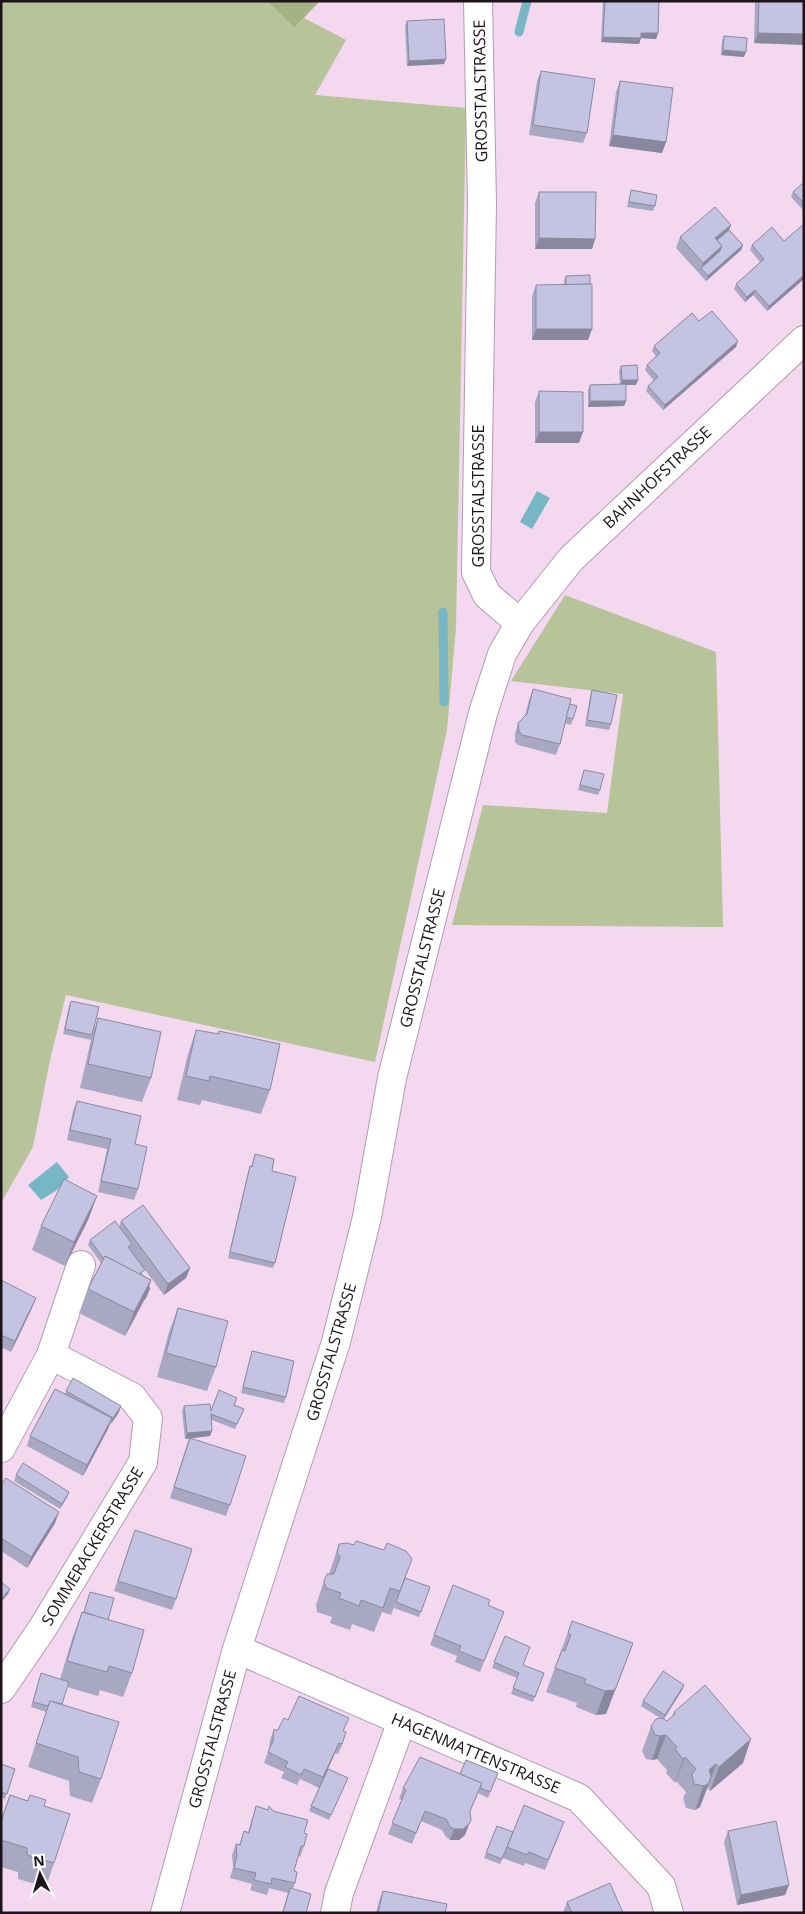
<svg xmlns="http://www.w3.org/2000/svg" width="805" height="1914" viewBox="0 0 805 1914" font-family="'Open Sans',sans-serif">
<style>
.green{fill:#b7c398}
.forest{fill:#a5b282}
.water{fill:#77b7c5}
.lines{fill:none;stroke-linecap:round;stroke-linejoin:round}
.stream{stroke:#77b7c5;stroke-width:9}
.minor-casing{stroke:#b49bb1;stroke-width:30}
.minor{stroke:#fff;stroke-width:28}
.wall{fill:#a9a8c2}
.shaded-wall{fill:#8a889e}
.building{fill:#c5c3e2;stroke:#8a889e}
.labels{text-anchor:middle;stroke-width:4;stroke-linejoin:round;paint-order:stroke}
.street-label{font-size:16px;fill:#1c131b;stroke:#fff}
</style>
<rect width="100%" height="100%" fill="#f3d8f0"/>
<g class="green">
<path d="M1,1H267L294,28L304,18L346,40L315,95L466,108L456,627L447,730L375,1062L66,995L50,1060L33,1147L1,1203Z"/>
<path d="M565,595L716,652L723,927L452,925L483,805L607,813L623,694L511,681Z"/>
</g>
<path class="forest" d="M267,1H320L294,28Z"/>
<g class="water">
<path d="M537,491L550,498L532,529L520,522Z"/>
<path d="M57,1162L69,1177L57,1190L41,1200L28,1185Z"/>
</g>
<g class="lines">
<g class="stream">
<path d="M519,32L527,1"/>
<path d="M443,612L444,702"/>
</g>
<g class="minor-casing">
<g id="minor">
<path d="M478,1L482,204L476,572L487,595L520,623"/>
<path d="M1,1448L51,1355L81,1265"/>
<path d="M237,1649L579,1798L661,1886L669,1913"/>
<path d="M1,1689L42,1629L143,1462L148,1418L132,1397L51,1355"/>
<path d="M165,1913L237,1649L336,1342L367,1217L392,1078L483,713L502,654L520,623L571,559L804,340"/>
<path d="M335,1913L339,1893L402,1721"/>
</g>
</g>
<use href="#minor" class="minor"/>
</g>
<g class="wall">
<path d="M603,1H659L658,33L656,39L641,38L639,44L601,42Z"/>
<path d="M755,1H804V45L754,43Z"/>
<path d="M407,21L444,64L407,66L405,26Z"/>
<path d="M724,36L744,57L721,55L722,41Z"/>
<path d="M541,71L587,133L583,143L529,135L537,81Z"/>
<path d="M620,81L666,142L662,153L609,146L616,92Z"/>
<path d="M804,182V211L791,197L793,192Z"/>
<path d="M631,190L655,206L653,211L627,207L630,195Z"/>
<path d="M539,192L595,239L592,249H535V203Z"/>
<path d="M804,224V279L767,311L753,295L745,302L734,289L736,284L760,262L750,250L752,245L784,241Z"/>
<path d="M731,225L729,230L743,245L741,250L706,281L676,248L680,237Z"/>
<path d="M566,276L592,329L588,340H532V296L536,285H564V281Z"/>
<path d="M699,321L736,347L663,410L646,391L648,386L654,381L645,370L647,365L656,356L652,351L654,346Z"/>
<path d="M621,366L636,385H626V401L624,406L588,407V390L590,385L620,384L619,371Z"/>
<path d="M539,391L579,443H535V402Z"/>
<path d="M533,689L570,704L573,719L571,725L565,723L560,744L556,755L518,745L515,742V734L518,723L525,716L529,700Z"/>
<path d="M592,690L611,724L609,730L585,726L590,696Z"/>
<path d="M584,770L600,790L598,795L578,790Z"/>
<path d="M71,1001L94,1030L98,1018L151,1078L142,1102L80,1088L91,1040L63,1034L69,1006Z"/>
<path d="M196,1030L218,1034L219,1031L270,1090L261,1114L202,1100L200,1105L177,1100L188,1054Z"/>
<path d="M77,1101L135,1144L138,1189L134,1200L98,1192L107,1149L67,1140L73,1111Z"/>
<path d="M255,1154L272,1171L275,1263L273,1268L228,1258L248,1172L250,1166L251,1167Z"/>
<path d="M97,1196L88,1220L65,1266L32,1250L41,1226Z"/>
<path d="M121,1221L190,1268L186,1278L164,1295L130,1250L143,1275L151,1280L149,1287L150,1288L148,1293L125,1336L79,1313L88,1289L101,1263L88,1245L90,1240L119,1227Z"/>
<path d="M1,1280L32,1308L11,1352L1,1347Z"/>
<path d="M178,1308L216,1367L207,1391L157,1377L169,1332Z"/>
<path d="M252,1351L286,1397L284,1403L241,1393Z"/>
<path d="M66,1391L119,1412L111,1424L110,1423L108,1429L83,1476L27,1446L30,1436L65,1394Z"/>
<path d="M234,1405L244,1409L235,1429L212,1420L210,1436L191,1438L230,1505L226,1516L170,1498L189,1438L185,1439L182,1411L184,1406L211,1411Z"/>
<path d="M16,1475L69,1492L67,1497L60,1509L14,1481Z"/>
<path d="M1,1485L55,1523L27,1568L1,1551Z"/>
<path d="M131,1541L176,1599L172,1610L114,1591Z"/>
<path d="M339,1544L405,1578L430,1587L419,1617L394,1608L399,1594L391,1615L382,1612L374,1632L352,1624L350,1630L330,1623L332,1617L317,1612L316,1605L324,1581L329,1574Z"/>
<path d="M453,1585L488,1605L500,1622L480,1672L455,1662L457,1656L430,1645Z"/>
<path d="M90,1592L108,1620L132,1673L123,1697L100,1690L98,1696L67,1687L62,1704L101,1779L92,1803L70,1796L69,1781L28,1767L46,1712L31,1707L39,1679H60L73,1636L82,1612H84Z"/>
<path d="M572,1621L633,1643L606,1714L596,1715L576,1707L577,1703L546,1692Z"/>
<path d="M505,1636L523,1665L544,1673L533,1702L511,1694L517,1678L492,1668Z"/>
<path d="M684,1685L682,1690L664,1719L667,1721L672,1717L674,1712L743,1763L710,1791L708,1788L707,1789L700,1807L695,1810L686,1808L683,1798L686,1792L676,1781L675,1783L666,1773L667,1770L657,1759L652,1760L646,1759L642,1751L651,1726L660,1718L641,1706L643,1701Z"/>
<path d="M288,1720L344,1731L343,1743L338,1754L335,1753L328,1769L348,1778L329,1820L309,1811L319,1788L300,1779L297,1785L281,1778L284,1772L264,1763L269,1749L270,1740L274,1729L277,1731Z"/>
<path d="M1,1764L15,1769L5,1799L1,1798Z"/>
<path d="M498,1773L488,1798L478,1793L470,1812L471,1820L465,1835L459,1840H450L446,1837L442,1830L421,1821L412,1844L388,1834L402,1800L399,1799L403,1788L460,1774Z"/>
<path d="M10,1795L44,1806L54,1863L46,1887L18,1879V1872L1,1867V1819Z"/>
<path d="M256,1806L273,1811L304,1833V1846L300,1857L298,1856L294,1871L295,1883L293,1889L306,1913H282L288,1893L269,1888L267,1895L250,1890L252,1884L230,1878L233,1867L232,1855L236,1844L239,1845L244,1831L248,1832Z"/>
<path d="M497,1826L513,1832L560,1833L545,1870L525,1863L524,1866L503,1858L500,1864L484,1858Z"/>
<path d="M728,1831L789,1885L785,1895L737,1905L724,1842Z"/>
<path d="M383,1891L445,1913H376L379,1901Z"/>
<path d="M567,1902L623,1913H563Z"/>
</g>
<g class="shaded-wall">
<path d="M641,33H658L656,39L639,38Z"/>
<path d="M758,33L804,34V45L754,43Z"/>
<path d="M603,37L641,38L639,44L601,42Z"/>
<path d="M723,50L746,52L744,57L721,55Z"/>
<path d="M446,59L444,64L407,66L409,61Z"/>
<path d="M613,135L666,142L662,153L609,146Z"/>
<path d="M731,225L727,235L715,245V238Z"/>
<path d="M539,238L595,239L592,249H535Z"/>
<path d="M743,245L741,250L706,281L708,276Z"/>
<path d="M722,246L718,256L701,268L699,274L703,263Z"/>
<path d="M804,275V279L767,311L769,306Z"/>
<path d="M755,290L753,295L745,302L747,297Z"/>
<path d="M536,329H592L588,340H532Z"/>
<path d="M738,341L736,347L663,410L665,405Z"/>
<path d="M622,380H638L636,385H620Z"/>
<path d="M590,401H626L624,406L588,407Z"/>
<path d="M539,432H583L579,443H535Z"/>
<path d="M97,1196L88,1220L65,1266L74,1242Z"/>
<path d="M190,1268L186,1278L164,1295L168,1284Z"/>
<path d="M151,1280L145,1299L150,1288L148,1293L125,1336L134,1312Z"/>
<path d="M36,1298L32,1308L11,1352L15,1341Z"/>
<path d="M121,1406L119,1412L111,1424L113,1418Z"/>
<path d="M112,1418L108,1429L83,1476L87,1465Z"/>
<path d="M212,1431L210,1436L185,1439L187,1433Z"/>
<path d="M69,1492L67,1497L60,1509L62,1504Z"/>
<path d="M59,1512L55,1523L27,1568L31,1557Z"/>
<path d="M10,1589L8,1594L1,1602V1599Z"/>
<path d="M633,1643L606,1714L596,1715L605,1691Z"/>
<path d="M684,1685L682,1690L663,1720L665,1715Z"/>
<path d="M666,1735L657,1759L652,1760L660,1736Z"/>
<path d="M751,1739L743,1763L710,1791L719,1767Z"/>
<path d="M339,1743L335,1753L319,1788L323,1777Z"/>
<path d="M685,1757L676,1781L675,1783L683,1759Z"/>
<path d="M716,1764L700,1807L695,1810L709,1770Z"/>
<path d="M469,1824L465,1835L459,1840H450L454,1829Z"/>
<path d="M789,1885L785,1895L737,1905L741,1895Z"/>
</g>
<g class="building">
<path d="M605,1H659L658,33H641V38L603,37Z"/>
<path d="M759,1H804V34L758,33Z"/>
<path d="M444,19L446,59L409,61L407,21Z"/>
<path d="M724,36L747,38L746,52L723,50Z"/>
<path d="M541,71L595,79L587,133L533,125Z"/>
<path d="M620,81L673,88L666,142L613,135Z"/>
<path d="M804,182V203L793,192Z"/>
<path d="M631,190L657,195L655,206L629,202Z"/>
<path d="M539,192H596L595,239L539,238Z"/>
<path d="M715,207L731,225L715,238L722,246L703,263L680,237Z"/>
<path d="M804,224V275L769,306L755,290L747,297L736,284L764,259L752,245L772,227L784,241Z"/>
<path d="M729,230L743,245L708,276L701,268L720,251L722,246L717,240Z"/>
<path d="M590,275V284L566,285V276Z"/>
<path d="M592,284V329H536V285Z"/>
<path d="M712,311L738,341L665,405L648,386L658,377L647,365L660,353L654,346L692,313L699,321Z"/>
<path d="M637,365L638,380H622L621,366Z"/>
<path d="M626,384V401H590V385Z"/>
<path d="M539,391L583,392V432H539Z"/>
<path d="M533,689L571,699L560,744L522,735L519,731L518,723L527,714Z"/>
<path d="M592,690L617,695L611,724L587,720Z"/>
<path d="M570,704L577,706L573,719L566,717Z"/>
<path d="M584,770L604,774L600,790L580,785Z"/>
<path d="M71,1001L99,1007L92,1035L65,1029Z"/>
<path d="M98,1018L161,1032L151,1078L88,1064Z"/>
<path d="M196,1030L219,1034V1031L280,1044L270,1090L210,1076L209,1081L186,1076Z"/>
<path d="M77,1101L141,1116L135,1144L147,1147L138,1189L101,1181L111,1139L70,1130Z"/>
<path d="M255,1154L274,1159L272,1171L296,1177L275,1263L230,1252L250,1166L252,1167Z"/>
<path d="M64,1179L97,1196L74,1242L41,1226Z"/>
<path d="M143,1205L190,1268L168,1284L121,1221Z"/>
<path d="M115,1221L132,1244L128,1247L145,1270L139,1274L105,1256L103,1258L90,1240Z"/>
<path d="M105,1256L151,1280L134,1312L88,1289Z"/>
<path d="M1,1280L36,1298L15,1341L1,1335Z"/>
<path d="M149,1287L150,1288L145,1299Z"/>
<path d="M178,1308L228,1321L216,1367L166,1353Z"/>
<path d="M252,1351L294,1361L286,1397L243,1387Z"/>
<path d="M73,1378L121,1406L113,1418L66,1391Z"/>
<path d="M55,1389L112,1418L87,1465L30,1436Z"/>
<path d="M219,1390L237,1398L234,1405L244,1409L237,1424L211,1414L212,1431L187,1433L184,1406L210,1404L211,1411Z"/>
<path d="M190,1438L246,1456L230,1505L174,1487Z"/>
<path d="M23,1463L69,1492L62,1504L16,1475Z"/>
<path d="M6,1478L59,1512L31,1557L1,1538V1485Z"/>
<path d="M135,1530L192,1549L176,1599L118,1581Z"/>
<path d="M356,1541L384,1550L387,1543L406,1551L412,1559L400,1591L390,1588L383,1608L361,1600L359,1606L339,1598L341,1593L326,1588L324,1581L327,1574H334L340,1557L337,1553L339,1544L347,1543L354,1545Z"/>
<path d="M405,1578L430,1587L421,1612L396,1602Z"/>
<path d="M1,1582L10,1589L1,1599Z"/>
<path d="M453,1585L490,1600L488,1605L504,1612L484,1661L459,1651L461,1646L434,1635Z"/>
<path d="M90,1592L114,1598L108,1620L84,1612Z"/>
<path d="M82,1612L144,1630L132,1673L109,1666L107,1672L67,1661Z"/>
<path d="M572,1621L633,1643L615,1690L605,1691L584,1683L586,1679L555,1668L562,1650L565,1651L571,1635L568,1633Z"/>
<path d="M505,1636L530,1647L523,1665L544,1673L535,1697L513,1688L519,1673L494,1662Z"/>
<path d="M663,1671L684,1685L665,1715L643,1701Z"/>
<path d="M41,1673L69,1682L62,1704L50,1701L48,1706L33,1702Z"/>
<path d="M705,1685L751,1739L719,1767L716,1764L709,1770L711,1776L709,1783L704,1786L694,1784L692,1774L696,1769L685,1757L683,1759L675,1749L677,1747L666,1735L660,1736L655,1735L651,1726L656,1719L662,1718L667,1721L675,1714L674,1712Z"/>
<path d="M299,1696L349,1718L343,1731L346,1732L342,1744L339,1743L323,1777L304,1769L301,1775L285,1767L288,1762L268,1752L273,1741L274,1729L277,1731L284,1718L288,1720Z"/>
<path d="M50,1701L119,1722L101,1779L79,1772L78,1757L36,1743Z"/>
<path d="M420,1757L482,1783L470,1811L471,1820L469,1824L463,1829H454L450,1827L446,1819L425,1811L416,1833L392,1823L406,1790L403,1788Z"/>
<path d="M466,1760L498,1773L490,1792L480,1788L482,1783L460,1774Z"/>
<path d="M1,1764L15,1769L7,1794L1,1792Z"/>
<path d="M328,1769L348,1778L331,1815L311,1806Z"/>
<path d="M10,1795L28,1801L30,1795L46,1800L44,1806L70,1814L54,1863L27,1855V1848L1,1840V1822Z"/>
<path d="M524,1805L564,1822L548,1860L529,1852L527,1855L507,1847Z"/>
<path d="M256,1806L268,1810L269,1806L273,1811L308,1820L304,1833L307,1834L304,1846H301L294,1871L297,1872L295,1883L272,1878L271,1884L254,1880L256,1873L234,1868L237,1856L236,1844L240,1845L244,1831L249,1833Z"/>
<path d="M776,1821L789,1885L741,1895L728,1831Z"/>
<path d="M497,1826L513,1832L502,1859L486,1853Z"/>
<path d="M610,1883L623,1913H572L567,1902Z"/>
<path d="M290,1888L311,1894L306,1913H283Z"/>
<path d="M383,1891L447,1904L445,1913H378Z"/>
</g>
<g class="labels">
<g class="street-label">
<text transform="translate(480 91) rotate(-91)" y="6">GROSSTALSTRASSE</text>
<text transform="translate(657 477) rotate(-43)" y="6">BAHNHOFSTRASSE</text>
<text transform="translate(478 496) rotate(-90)" y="6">GROSSTALSTRASSE</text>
<text transform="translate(422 958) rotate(-76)" y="6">GROSSTALSTRASSE</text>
<text transform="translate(331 1352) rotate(-74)" y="6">GROSSTALSTRASSE</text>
<text transform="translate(92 1546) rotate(-59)" y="6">SOMMERACKERSTRASSE</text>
<text transform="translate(212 1739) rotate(-75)" y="6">GROSSTALSTRASSE</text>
<text transform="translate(476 1753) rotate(23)" y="6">HAGENMATTENSTRASSE</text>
</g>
</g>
<rect width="805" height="1914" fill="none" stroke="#1c131b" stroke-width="5"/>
<g transform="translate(40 1874) rotate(355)" stroke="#ffffff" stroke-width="4" paint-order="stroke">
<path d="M0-4L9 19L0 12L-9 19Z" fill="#1c131b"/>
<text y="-8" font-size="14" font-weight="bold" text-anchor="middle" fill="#1c131b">N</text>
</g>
</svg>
